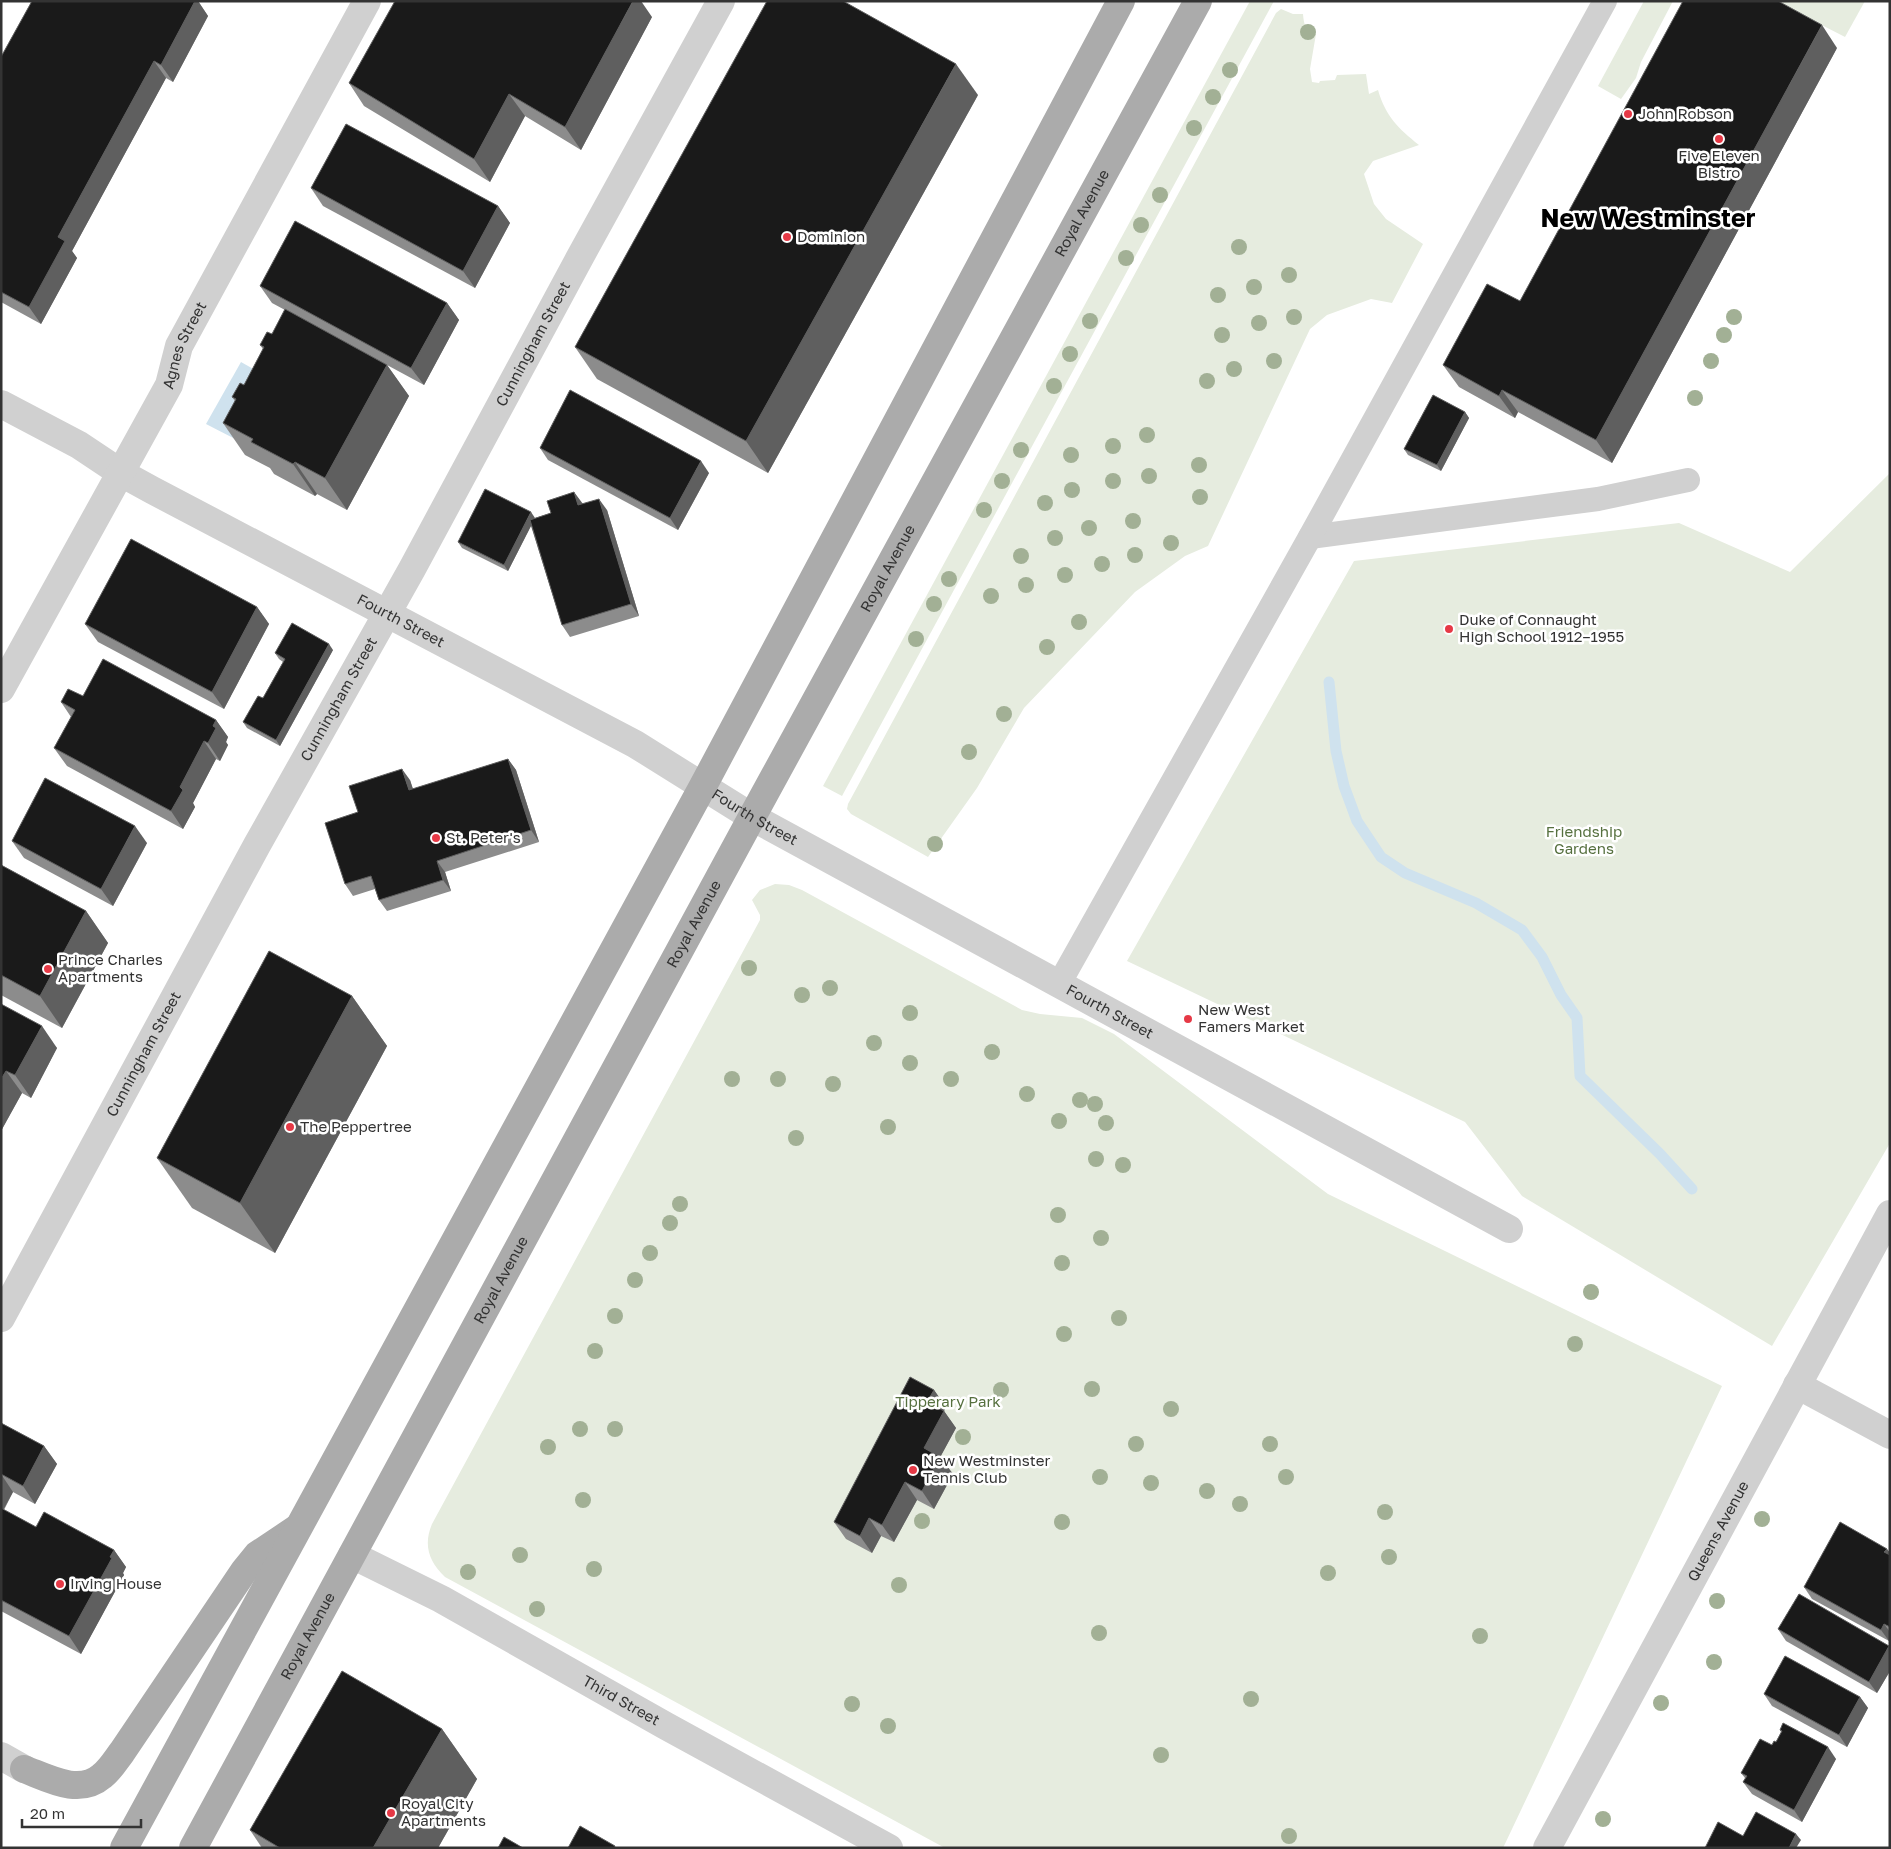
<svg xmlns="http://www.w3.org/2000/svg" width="1891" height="1849" viewBox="0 0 1891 1849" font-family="'Golos Text',sans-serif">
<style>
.green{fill:#e6ecdf}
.water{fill:#cfe2ee}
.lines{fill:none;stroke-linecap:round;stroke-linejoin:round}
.stream{stroke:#cfe2ee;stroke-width:11}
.service{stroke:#d0d0d0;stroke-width:24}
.minor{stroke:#d0d0d0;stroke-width:28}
.primary{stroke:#ababab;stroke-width:28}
.tree{fill:#a2b095}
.wall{fill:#8c8c8c}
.shaded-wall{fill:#5f5f5f}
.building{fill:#1a1a1a;stroke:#5f5f5f}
.poi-dot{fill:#e63946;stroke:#fff;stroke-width:2}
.labels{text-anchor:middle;stroke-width:5;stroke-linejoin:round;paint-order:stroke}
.poi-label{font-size:15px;fill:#333;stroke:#fff;text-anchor:start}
.street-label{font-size:15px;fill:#333;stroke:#fff}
.park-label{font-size:15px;fill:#56703f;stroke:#fff}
.town-label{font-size:25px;font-weight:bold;fill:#000;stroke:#fff}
</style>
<rect width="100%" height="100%" fill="#fff"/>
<g class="green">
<path d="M1250,1H1274L842,796L823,786Z"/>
<path d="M1644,1H1673L1641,62L1636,78L1621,99L1598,86Z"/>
<path d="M1775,1H1865L1845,37Z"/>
<path d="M1281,9L1293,14H1303C1304,25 1305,31 1316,34L1310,69L1312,82L1319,83L1320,81L1335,80L1337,75L1366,74L1369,94L1378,90C1386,117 1398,128 1419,145L1373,161L1364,174L1374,204L1386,219L1423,244L1392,303L1371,299L1327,315L1310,329L1208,546L1185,556L1135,592L1024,708L977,788L928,857L851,814L847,809L848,804L1276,13Z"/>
<path d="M1890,473V1143L1772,1346L1522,1196L1465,1122L1127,961L1354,561L1679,523L1790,572Z"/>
<path d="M775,884L789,885L802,890L1022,1010L1040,1014L1082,1018L1114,1034L1328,1194L1722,1386L1503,1848H945L445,1577C429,1562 423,1545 432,1524L760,920V915L752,900L760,890Z"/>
</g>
<path class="water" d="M241,362L273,380L239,441L206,424Z"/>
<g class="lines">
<path class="stream" d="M1329,682L1336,751L1344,786L1357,821L1381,857L1405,873L1476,903L1522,930L1542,957L1561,995L1577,1018L1580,1076L1660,1154L1692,1189"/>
<g class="service">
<path d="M1310,537L1598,499L1688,480"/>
<path d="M1059,984L1310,537L1605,1"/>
</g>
<g class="minor">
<path id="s1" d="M1,404L79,445L121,473L152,490L635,744L752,817L1509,1229"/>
<path id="s2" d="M1,689L169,385L179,346L367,1"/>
<path id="s3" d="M1,1318L257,845L412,569L579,259L721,1"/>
<path d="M1797,1385L1890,1435"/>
<path id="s4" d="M352,1555L441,1599L666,1726L889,1848"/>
<path d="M1,1756L24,1769"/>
<path id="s5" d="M1547,1848L1890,1214"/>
</g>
<g class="primary">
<path d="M24,1769C48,1778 79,1796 102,1776C110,1770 116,1760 122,1752L244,1571L257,1555L296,1529"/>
<path d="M124,1848L703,786L1121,1"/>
<path id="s6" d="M193,1848L752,817L1198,1"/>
</g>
</g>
<g class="tree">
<circle cx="1308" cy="32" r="8"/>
<circle cx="1230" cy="70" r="8"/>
<circle cx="1213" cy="97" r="8"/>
<circle cx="1194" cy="128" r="8"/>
<circle cx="1160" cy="195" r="8"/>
<circle cx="1141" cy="225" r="8"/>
<circle cx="1239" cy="247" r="8"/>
<circle cx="1126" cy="258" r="8"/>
<circle cx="1289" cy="275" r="8"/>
<circle cx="1254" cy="287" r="8"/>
<circle cx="1218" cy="295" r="8"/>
<circle cx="1294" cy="317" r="8"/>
<circle cx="1734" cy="317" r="8"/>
<circle cx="1090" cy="321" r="8"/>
<circle cx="1259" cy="323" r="8"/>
<circle cx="1222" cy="335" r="8"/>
<circle cx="1724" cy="335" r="8"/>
<circle cx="1070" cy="354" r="8"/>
<circle cx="1274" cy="361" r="8"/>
<circle cx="1711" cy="361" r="8"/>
<circle cx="1234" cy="369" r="8"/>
<circle cx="1207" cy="381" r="8"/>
<circle cx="1054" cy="386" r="8"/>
<circle cx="1695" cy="398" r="8"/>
<circle cx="1147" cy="435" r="8"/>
<circle cx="1113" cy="446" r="8"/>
<circle cx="1021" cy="450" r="8"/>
<circle cx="1071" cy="455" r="8"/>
<circle cx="1199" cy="465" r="8"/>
<circle cx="1149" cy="476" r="8"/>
<circle cx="1002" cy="481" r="8"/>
<circle cx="1113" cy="481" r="8"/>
<circle cx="1072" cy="490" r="8"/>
<circle cx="1200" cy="497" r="8"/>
<circle cx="1045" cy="503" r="8"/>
<circle cx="984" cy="510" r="8"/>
<circle cx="1133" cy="521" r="8"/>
<circle cx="1089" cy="528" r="8"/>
<circle cx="1055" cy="538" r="8"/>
<circle cx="1171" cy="543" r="8"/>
<circle cx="1135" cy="555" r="8"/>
<circle cx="1021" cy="556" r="8"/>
<circle cx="1102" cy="564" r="8"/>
<circle cx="1065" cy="575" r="8"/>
<circle cx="949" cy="579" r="8"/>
<circle cx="1026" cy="585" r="8"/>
<circle cx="991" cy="596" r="8"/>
<circle cx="934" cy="604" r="8"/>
<circle cx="1079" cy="622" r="8"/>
<circle cx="916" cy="639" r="8"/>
<circle cx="1047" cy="647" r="8"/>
<circle cx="1004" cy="714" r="8"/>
<circle cx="969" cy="752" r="8"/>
<circle cx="935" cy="844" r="8"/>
<circle cx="749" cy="968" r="8"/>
<circle cx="830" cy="988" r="8"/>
<circle cx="802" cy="995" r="8"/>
<circle cx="910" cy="1013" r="8"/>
<circle cx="874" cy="1043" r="8"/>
<circle cx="992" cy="1052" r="8"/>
<circle cx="910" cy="1063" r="8"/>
<circle cx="732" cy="1079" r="8"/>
<circle cx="778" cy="1079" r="8"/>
<circle cx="951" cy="1079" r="8"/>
<circle cx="833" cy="1084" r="8"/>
<circle cx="1027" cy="1094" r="8"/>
<circle cx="1080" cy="1100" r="8"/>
<circle cx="1095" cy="1104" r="8"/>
<circle cx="1059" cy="1121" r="8"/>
<circle cx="1106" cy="1123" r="8"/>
<circle cx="888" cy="1127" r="8"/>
<circle cx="796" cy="1138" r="8"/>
<circle cx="1096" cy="1159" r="8"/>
<circle cx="1123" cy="1165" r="8"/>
<circle cx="680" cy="1204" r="8"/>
<circle cx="1058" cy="1215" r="8"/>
<circle cx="670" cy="1223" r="8"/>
<circle cx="1101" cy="1238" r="8"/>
<circle cx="650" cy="1253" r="8"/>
<circle cx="1062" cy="1263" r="8"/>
<circle cx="635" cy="1280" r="8"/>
<circle cx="1591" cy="1292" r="8"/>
<circle cx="615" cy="1316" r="8"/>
<circle cx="1119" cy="1318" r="8"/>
<circle cx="1064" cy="1334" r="8"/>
<circle cx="1575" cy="1344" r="8"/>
<circle cx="595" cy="1351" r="8"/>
<circle cx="1092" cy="1389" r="8"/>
<circle cx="1001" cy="1390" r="8"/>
<circle cx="1171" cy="1409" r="8"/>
<circle cx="580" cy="1429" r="8"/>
<circle cx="615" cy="1429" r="8"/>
<circle cx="963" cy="1437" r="8"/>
<circle cx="1136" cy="1444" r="8"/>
<circle cx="1270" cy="1444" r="8"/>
<circle cx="548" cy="1447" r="8"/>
<circle cx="1100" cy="1477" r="8"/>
<circle cx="1286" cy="1477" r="8"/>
<circle cx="1151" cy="1483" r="8"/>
<circle cx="1207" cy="1491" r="8"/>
<circle cx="583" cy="1500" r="8"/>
<circle cx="1240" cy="1504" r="8"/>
<circle cx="1385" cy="1512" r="8"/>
<circle cx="1762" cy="1519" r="8"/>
<circle cx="922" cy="1521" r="8"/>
<circle cx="1062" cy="1522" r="8"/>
<circle cx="520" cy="1555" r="8"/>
<circle cx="1389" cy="1557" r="8"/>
<circle cx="594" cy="1569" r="8"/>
<circle cx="468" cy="1572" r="8"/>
<circle cx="1328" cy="1573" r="8"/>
<circle cx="899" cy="1585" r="8"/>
<circle cx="1717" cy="1601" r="8"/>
<circle cx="537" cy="1609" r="8"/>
<circle cx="1099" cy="1633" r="8"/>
<circle cx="1480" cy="1636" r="8"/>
<circle cx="1714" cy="1662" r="8"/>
<circle cx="1251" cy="1699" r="8"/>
<circle cx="1661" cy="1703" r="8"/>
<circle cx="852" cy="1704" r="8"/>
<circle cx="888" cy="1726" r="8"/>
<circle cx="1161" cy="1755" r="8"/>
<circle cx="1603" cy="1819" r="8"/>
<circle cx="1289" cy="1836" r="8"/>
</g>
<g class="wall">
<path d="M32,1H198L208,16L173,82L166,78L72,251L77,258L41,324L1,302V57Z"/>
<path d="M652,17L581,150L525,116L490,182L364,106L349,83Z"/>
<path d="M1837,48L1612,463L1518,412L1515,418L1459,387L1443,365L1520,301Z"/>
<path d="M978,95L768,473L597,379L575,347Z"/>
<path d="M311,188L498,206L510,223L475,288L323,206Z"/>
<path d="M260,286L447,303L459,320L424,385L387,365L409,396L347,510L317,494L315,496L274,474L270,468L245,455L223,423L235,401L232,397L244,385L263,349L260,345L272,334L285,310L272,303Z"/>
<path d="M1465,412L1469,418L1441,471L1408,455L1404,449Z"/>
<path d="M540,448L709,473L678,530L548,460Z"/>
<path d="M574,492L582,504L607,510L639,616L570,637L562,625L531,526L508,571L462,548L458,542L551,513Z"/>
<path d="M257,607L269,624L224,709L98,642L85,624Z"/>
<path d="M333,650L280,746L247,728L243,722L263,698L283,662L279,659L275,653Z"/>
<path d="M83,696L216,720L228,737L226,742L228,745L220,761L216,759L193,803L195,807L183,829L67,766L54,748L71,717L61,702Z"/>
<path d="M508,759L516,770L539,842L445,872L451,891L387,911L379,900L375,889L353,896L345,884L410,780L413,789Z"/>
<path d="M12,841L147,843L113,906L24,858Z"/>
<path d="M1,865L86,911L108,943L62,1028L1,995Z"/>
<path d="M352,996L387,1046L275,1253L192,1208L157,1158Z"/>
<path d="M1,1004L57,1048L31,1098L22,1093L1,1131Z"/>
<path d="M934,1390L946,1407L944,1411L956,1428L940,1457L953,1474L934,1509L917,1500L894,1542L881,1536L872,1553L846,1539L834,1522Z"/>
<path d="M1,1423L44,1446L57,1464L35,1504L13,1492L4,1510L36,1527L114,1550L126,1567L123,1573L124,1575L81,1654L1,1611Z"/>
<path d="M1887,1549L1890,1553L1889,1641L1812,1599L1804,1587Z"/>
<path d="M1778,1629L1890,1646V1671L1877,1693L1786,1641Z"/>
<path d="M1764,1694L1860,1697L1868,1708L1847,1747L1772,1706Z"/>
<path d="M442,1729L477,1779L438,1848H262L250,1830Z"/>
<path d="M1780,1730L1836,1759L1802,1822L1752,1794L1743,1782L1745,1778L1741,1773L1776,1742L1781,1732Z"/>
</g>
<g class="shaded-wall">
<path d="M195,1H198L208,16L173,82L161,65Z"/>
<path d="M633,1H641L652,17L581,150L565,127Z"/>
<path d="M1822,25L1837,48L1612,463L1596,440Z"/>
<path d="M154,61L166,78L72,251L77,258L41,324L29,307L58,237Z"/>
<path d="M956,64L978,95L768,473L746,441Z"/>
<path d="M509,94L525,116L490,182L474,159Z"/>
<path d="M498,206L510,223L475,288L463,271Z"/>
<path d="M447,303L459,320L424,385L411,368Z"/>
<path d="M387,365L409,396L347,510L325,478Z"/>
<path d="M1502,390L1518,412L1515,418L1499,396Z"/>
<path d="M1465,412L1469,418L1441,471L1437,465Z"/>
<path d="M701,461L709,473L678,530L670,518Z"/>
<path d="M295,462L317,494L315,496L293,464Z"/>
<path d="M574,492L583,504L578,505Z"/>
<path d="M599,499L607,510L639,616L631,604Z"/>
<path d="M531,512L535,518L508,571L504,565Z"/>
<path d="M257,607L269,624L224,709L212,692Z"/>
<path d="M329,644L333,650L280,746L276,740Z"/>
<path d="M216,720L228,737L226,742L228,745L220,761L208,743L213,726Z"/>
<path d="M204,741L216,759L193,803L195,807L183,829L171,811L180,787Z"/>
<path d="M508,759L516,770L539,842L531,830Z"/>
<path d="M402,769L410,780L417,802L409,790Z"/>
<path d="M135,826L147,843L113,906L101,889Z"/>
<path d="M437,861L445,872L451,891L443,880Z"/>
<path d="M86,911L108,943L62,1028L40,996Z"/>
<path d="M352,996L387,1046L275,1253L240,1203Z"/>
<path d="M42,1026L57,1048L31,1098L15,1075Z"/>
<path d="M6,1071L22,1093L1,1131V1079Z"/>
<path d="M934,1390L946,1407L944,1411L956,1428L936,1465L924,1448L927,1402Z"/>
<path d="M44,1446L57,1464L35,1504L23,1486Z"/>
<path d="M940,1457L953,1474L934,1509L922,1491Z"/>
<path d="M1,1474L13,1492L1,1514Z"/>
<path d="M905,1482L917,1500L894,1542L882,1525Z"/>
<path d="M869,1518L881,1536L872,1553L860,1536Z"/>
<path d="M1887,1549L1890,1553V1560L1884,1552Z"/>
<path d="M114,1550L126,1567L123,1573L124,1575L81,1654L69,1636Z"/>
<path d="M1884,1624L1890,1632L1889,1641L1881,1630Z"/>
<path d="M1889,1646L1890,1671L1877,1693L1869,1682Z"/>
<path d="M1860,1697L1868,1708L1847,1747L1839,1735Z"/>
<path d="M442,1729L477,1779L438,1848H373Z"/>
<path d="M1828,1747L1836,1759L1802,1822L1794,1810Z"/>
<path d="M1796,1834L1801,1840L1796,1848H1789Z"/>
</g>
<g class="building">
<path d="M32,1H195L161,65L154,61L58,237L65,241L29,307L1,292V57Z"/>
<path d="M395,1H633L565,127L509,94L474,159L349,83Z"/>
<path d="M767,1H843L956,64L746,441L575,347Z"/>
<path d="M1683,1H1778L1822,25L1596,440L1502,390L1499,396L1443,365L1487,284L1520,301Z"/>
<path d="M346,124L498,206L463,271L311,188Z"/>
<path d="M295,221L447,303L411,368L260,286Z"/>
<path d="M285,309L387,365L325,478L295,462L293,464L251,442L253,439L223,423L236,399L232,397L240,383L244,385L264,347L260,345L267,332L272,334Z"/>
<path d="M570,390L701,461L670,518L540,448Z"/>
<path d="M1433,395L1465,412L1437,465L1404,449Z"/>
<path d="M485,489L531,512L504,565L458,542Z"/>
<path d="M574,492L578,505L599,499L631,604L562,625L530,520L551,513L547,501Z"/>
<path d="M131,539L257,607L212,692L85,624Z"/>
<path d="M292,623L329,644L276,740L243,722L258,696L263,698L285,659L275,653Z"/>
<path d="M103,659L216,720L213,726L216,728L208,743L204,741L180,787L183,790L171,811L54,748L75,710L61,702L68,689L83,696Z"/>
<path d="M508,759L531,830L437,861L443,880L379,900L371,876L345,884L325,823L358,812L349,786L402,769L409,790Z"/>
<path d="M45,778L135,826L101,889L12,841Z"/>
<path d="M1,865L86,911L40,996L1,975Z"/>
<path d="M269,951L352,996L240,1203L157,1158Z"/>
<path d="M1,1004L42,1026L15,1075L6,1071L1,1079Z"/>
<path d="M910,1377L934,1390L927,1402L944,1411L924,1448L940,1457L922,1491L905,1482L882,1525L869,1518L860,1536L834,1522Z"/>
<path d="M1,1423L44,1446L23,1486L1,1474Z"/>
<path d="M1,1508L36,1527L44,1512L114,1550L110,1557L112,1558L69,1636L1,1600Z"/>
<path d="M1840,1522L1887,1549L1884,1552L1890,1555V1627L1884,1624L1881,1630L1804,1587Z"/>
<path d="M1799,1594L1889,1646L1869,1682L1778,1629Z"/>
<path d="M1785,1656L1860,1697L1839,1735L1764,1694Z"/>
<path d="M342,1671L442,1729L373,1848H280L250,1830Z"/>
<path d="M1783,1723L1828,1747L1794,1810L1743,1782L1747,1776L1741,1773L1760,1739L1772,1745L1774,1741L1776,1742L1782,1731L1780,1730Z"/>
<path d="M1756,1812L1796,1834L1789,1848H1705L1718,1822L1743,1836Z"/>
<path d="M580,1826L615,1846L614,1848H568Z"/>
<path d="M504,1837L523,1848H498Z"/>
</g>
<g class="poi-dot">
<circle cx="1628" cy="114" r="5"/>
<circle cx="1719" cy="139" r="5"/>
<circle cx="787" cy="237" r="5"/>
<circle cx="1449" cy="629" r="5"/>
<circle cx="436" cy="838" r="5"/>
<circle cx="48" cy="969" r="5"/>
<circle cx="1188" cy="1019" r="5"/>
<circle cx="290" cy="1127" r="5"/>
<circle cx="913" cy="1470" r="5"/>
<circle cx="60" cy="1584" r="5"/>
<circle cx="391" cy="1813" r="5"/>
</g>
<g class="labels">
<g class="poi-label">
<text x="1638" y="119">John Robson</text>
<text x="1719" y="161" text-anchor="middle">Five Eleven<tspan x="1719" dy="17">Bistro</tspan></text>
<text x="797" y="242">Dominion</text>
<text x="1459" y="625">Duke of Connaught<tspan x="1459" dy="17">High School 1912–1955</tspan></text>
<text x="446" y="843">St. Peter's</text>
<text x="58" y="965">Prince Charles<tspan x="58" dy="17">Apartments</tspan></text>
<text x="1198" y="1015">New West<tspan x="1198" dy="17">Famers Market</tspan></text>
<text x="300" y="1132">The Peppertree</text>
<text x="923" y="1466">New Westminster<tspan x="923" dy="17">Tennis Club</tspan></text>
<text x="70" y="1589">Irving House</text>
<text x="401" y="1809">Royal City<tspan x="401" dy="17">Apartments</tspan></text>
</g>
<g class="street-label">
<text dy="5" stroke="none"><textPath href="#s6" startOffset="1861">Royal Avenue</textPath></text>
<text dy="5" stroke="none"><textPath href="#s3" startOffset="1110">Cunningham Street</textPath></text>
<text dy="5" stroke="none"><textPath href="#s2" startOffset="390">Agnes Street</textPath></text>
<text dy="5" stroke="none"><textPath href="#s6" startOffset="1456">Royal Avenue</textPath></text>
<text dy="5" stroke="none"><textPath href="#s1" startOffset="455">Fourth Street</textPath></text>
<text dy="5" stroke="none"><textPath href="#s3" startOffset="705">Cunningham Street</textPath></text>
<text dy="5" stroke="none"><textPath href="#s1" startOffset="860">Fourth Street</textPath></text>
<text dy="5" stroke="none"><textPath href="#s6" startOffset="1051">Royal Avenue</textPath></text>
<text dy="5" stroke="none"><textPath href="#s1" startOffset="1265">Fourth Street</textPath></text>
<text dy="5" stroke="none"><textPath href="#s3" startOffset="300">Cunningham Street</textPath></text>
<text dy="5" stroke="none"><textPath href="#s6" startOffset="646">Royal Avenue</textPath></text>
<text dy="5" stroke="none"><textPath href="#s5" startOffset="360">Queens Avenue</textPath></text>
<text dy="5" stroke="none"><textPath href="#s6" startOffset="241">Royal Avenue</textPath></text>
<text dy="5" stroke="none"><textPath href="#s4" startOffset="306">Third Street</textPath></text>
</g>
<g class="park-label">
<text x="1584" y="837">Friendship<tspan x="1584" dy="17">Gardens</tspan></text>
<text x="948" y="1407">Tipperary Park</text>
</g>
<g class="town-label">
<text x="1648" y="227">New Westminster</text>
</g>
</g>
<rect width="1891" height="1849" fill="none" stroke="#333333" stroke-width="5"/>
<path d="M22 1819v8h119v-8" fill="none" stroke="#333333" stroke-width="2.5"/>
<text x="30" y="1819" font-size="15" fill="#333333" stroke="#ffffff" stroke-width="4" paint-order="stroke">20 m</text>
</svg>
